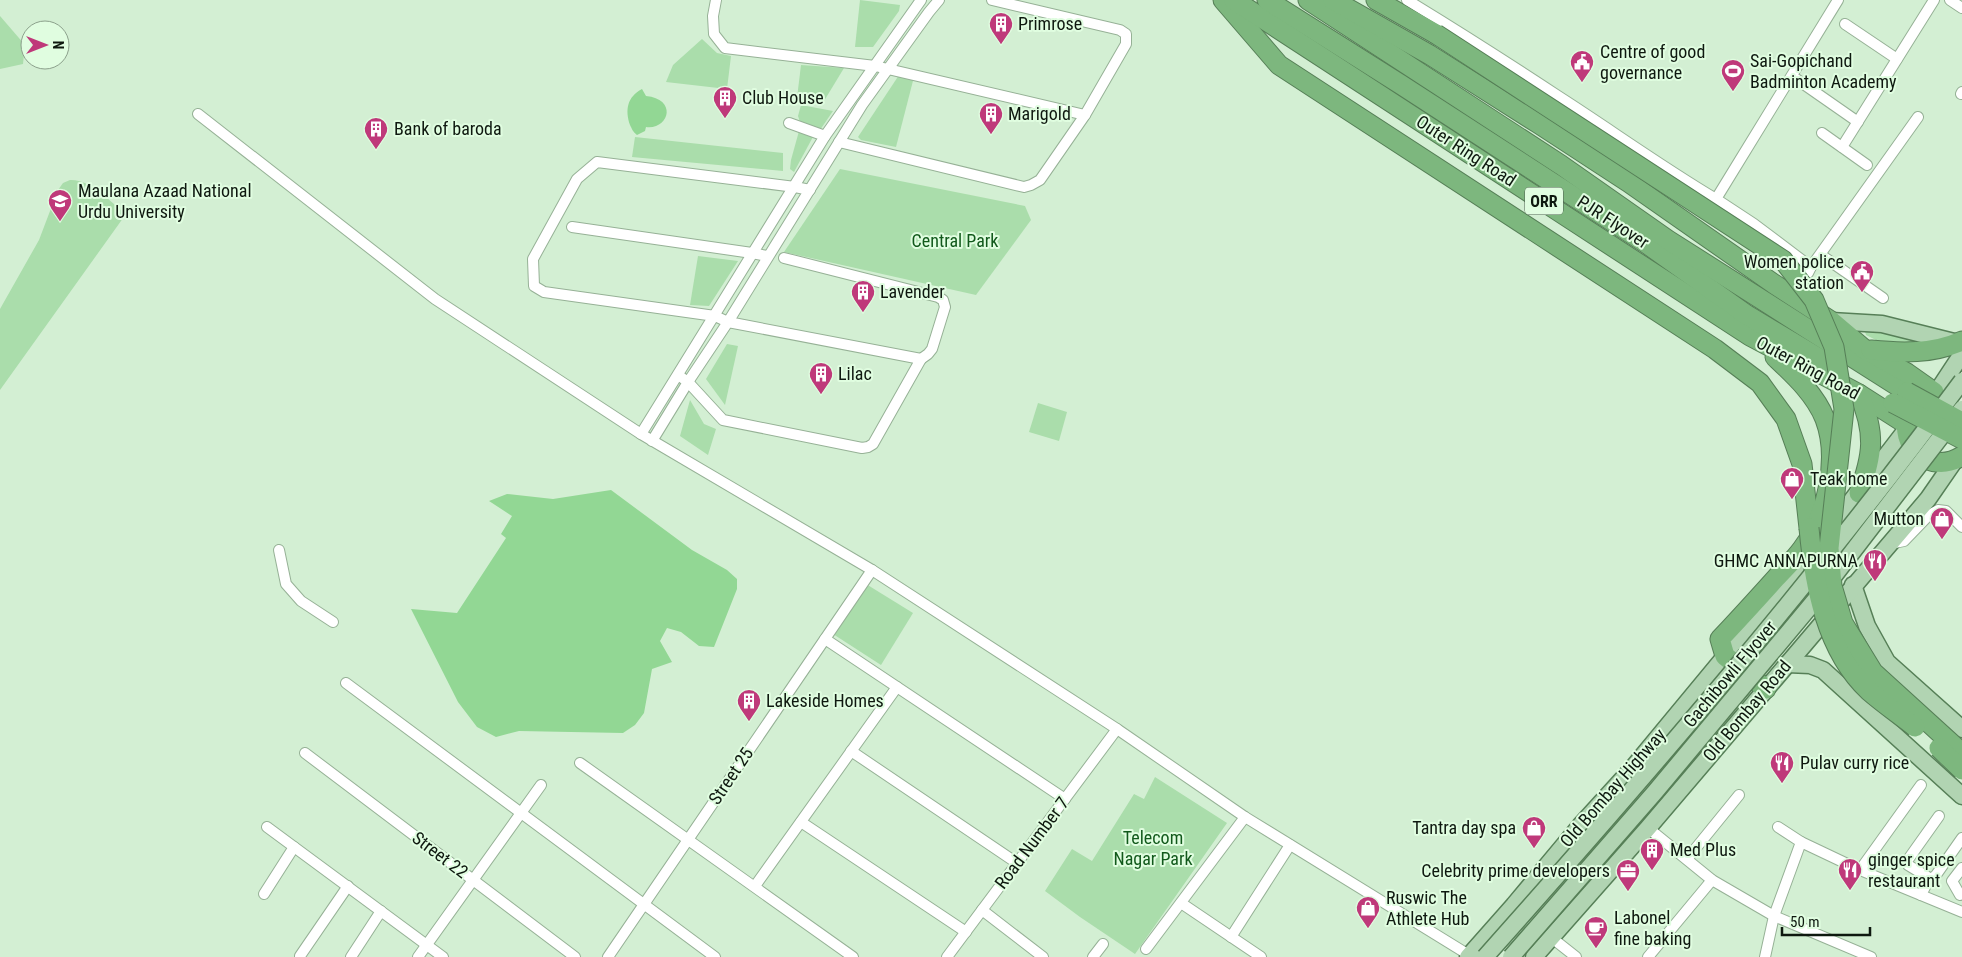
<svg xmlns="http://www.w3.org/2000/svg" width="1962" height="957" viewBox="0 0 1962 957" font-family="'Roboto Condensed',sans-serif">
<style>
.green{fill:#aaddab}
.water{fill:#92d794}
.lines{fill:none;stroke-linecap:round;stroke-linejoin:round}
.minor-casing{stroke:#96b196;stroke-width:12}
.primary-casing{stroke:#567f57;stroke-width:19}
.motorway-casing{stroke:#567f57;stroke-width:21}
.minor{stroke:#fff;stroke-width:10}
.primary{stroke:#b1d4b2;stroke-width:16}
.motorway{stroke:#7db77e;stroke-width:19}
.primary-bridge-casing{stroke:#567f57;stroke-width:19;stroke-linecap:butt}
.motorway-bridge-casing{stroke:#567f57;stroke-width:21;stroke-linecap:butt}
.primary-bridge{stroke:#b1d4b2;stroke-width:16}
.motorway-bridge{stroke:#7db77e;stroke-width:19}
.labels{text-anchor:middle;stroke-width:4;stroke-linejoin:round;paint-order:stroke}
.shield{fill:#e0fde0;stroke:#4d5d4e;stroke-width:1}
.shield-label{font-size:16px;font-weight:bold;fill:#0e180f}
.poi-label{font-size:18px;fill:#0e180f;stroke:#e0fde0;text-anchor:start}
.street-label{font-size:18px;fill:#0e180f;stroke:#e0fde0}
.park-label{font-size:18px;fill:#11591b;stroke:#e0fde0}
</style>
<rect width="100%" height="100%" fill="#d3efd3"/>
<g class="green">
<path d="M860,0L900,5L899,11L873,47H855Z"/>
<path d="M0,16L25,45L23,64L0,69Z"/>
<path d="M702,39L717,53L731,56L727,89L666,82L673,65Z"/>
<path d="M801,65L844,68L824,101L797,98Z"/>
<path d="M903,69L915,73L896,147L861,140L858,137Z"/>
<path d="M801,105L833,111L820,130L800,122L798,116Z"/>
<path d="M799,131L814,135L794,172L790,169L791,160Z"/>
<path d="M635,137L783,153V171L632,157Z"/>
<path d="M840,169L1025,206L1031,220L976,295L784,252Z"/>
<path d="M70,180C91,179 110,202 126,214L0,390V309L39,240L58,190L63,183Z"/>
<path d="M698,256L738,261L709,306L690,305Z"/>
<path d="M1864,328L1894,333L1930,345L1880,342L1866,335Z"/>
<path d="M727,344L738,346L725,405L706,379Z"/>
<path d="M690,400L704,424L716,429L708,455L680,436Z"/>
<path d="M1038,403L1067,412L1059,441L1029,432Z"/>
<path d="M866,584L913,613L881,665L833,634Z"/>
<path d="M1155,777L1227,823L1135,954L1080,917L1045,891L1072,849L1092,861L1134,794L1144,799Z"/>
</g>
<g class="water">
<path d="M642,89L646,96C678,99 669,130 646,127L645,131L637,135C633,132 632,129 630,125C625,110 627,97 642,89Z"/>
<path d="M611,490L692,550L727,570L737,579V589L714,647L699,646L681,632L667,628L660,641L672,662L652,669L644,713L635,725L623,733L519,731L496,737L477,727L458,702L411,609L457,613L506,538L501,534L512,516L489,501L507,494L553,499Z"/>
</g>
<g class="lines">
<g class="minor-casing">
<g id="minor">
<path d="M716,0L713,16L714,34L725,48L875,66L1085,115"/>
<path d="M1407,0C1458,31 1508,63 1558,96C1611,130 1662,167 1716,199L1838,0"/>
<path d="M1950,0L1962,8"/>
<path d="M1845,24L1897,59"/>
<path d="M1792,76L1858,122"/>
<path d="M1961,94L1962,92"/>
<path d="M198,114L435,299L641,434L872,570L1117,729L1245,817L1469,955"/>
<path d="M789,123L825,136"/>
<path d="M1822,133L1867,165"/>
<path d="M839,142L1024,187L1031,185L1040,180L1085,115L1126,44V34L1120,30L992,0"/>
<path d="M1842,147L1934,0"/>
<path d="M1716,199L1754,224L1811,267L1808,273"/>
<path d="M572,227L752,253L767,256"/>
<path d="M1821,255L1883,298"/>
<path d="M784,258L938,297L943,300L945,307L932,349L928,354L921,359"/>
<path d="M1811,267L1918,117"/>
<path d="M678,375L688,382L723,420L862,448L868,447L873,444L921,359L728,322L715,316L544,292L534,286L533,259L577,179L597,162L795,187L810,190"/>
<path d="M641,434L825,136L921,0"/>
<path d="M652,441L688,382L728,322L862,105L929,12L939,0"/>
<path d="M1890,544L1904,541L1929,515L1938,510L1946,511L1962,527"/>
<path d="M279,550L286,584L301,601L333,622"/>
<path d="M825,639L1065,799"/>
<path d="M346,683L715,957"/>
<path d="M851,751L1017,863"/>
<path d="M305,753L575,957"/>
<path d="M580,763L853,957"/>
<path d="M801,822L966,932"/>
<path d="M267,827L443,957"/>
<path d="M1648,828L1712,880L1774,916L1871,957"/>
<path d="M1801,842L1860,870L1962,912"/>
<path d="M1687,859L1739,795"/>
<path d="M1860,870L1921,785"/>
<path d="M1931,879L1908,865L1907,861L1939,816"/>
<path d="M755,886L897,687"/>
<path d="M264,894L294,847"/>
<path d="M1921,895L1927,883L1936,875L1962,838"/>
<path d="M1960,895L1952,881L1962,868"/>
<path d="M1181,903L1261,957"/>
<path d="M982,910L1043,957"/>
<path d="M1231,937L1290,845"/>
<path d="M1552,938L1576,957"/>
<path d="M1146,949L1245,817"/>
<path d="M300,956L348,886"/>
<path d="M351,957L381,911"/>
<path d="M418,957L541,785"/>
<path d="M608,957L872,570"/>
<path d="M947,957L1117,729"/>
<path d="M1093,957L1103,944"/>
<path d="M1648,957L1712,880"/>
<path d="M1765,957L1774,916L1801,842L1778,827"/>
</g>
</g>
<g class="primary-casing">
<g id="primary">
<path d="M1831,321L1882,324L1958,343"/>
<path d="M1937,392L1962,354"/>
<path d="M1829,530L1906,430"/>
<path d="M1853,585L1867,626L1887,662L1962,729"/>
<path d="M1787,664L1810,665L1823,670L1962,796"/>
<path d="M1468,957L1514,905L1580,826L1631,770L1809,555"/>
<path d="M1534,957L1648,828L1928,499L1955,460"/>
</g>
</g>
<g class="motorway-casing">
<g id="motorway">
<path d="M1223,0L1279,65L1715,349L1760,383L1786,419L1802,464L1809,528"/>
<path d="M1234,0L1750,336L1859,394L1906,424"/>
<path d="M1267,0L1400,84L1647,244L1747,315L1837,369"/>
<path d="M1308,0L1561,165L1668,240L1907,392"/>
<path d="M1333,0L1430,55L1539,124L1628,182L1774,284L1831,321L1864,349L1907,373L1934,392"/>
<path d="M1376,0L1436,34"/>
<path d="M1871,350C1901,353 1933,354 1962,341"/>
<path d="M1909,412C1897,446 1930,476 1962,456"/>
<path d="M1859,493C1873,455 1876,433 1859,394"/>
<path d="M1766,689L1725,656L1720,639C1739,619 1758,598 1776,578C1785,568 1795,559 1802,549C1827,516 1840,459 1825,419C1815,394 1794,375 1775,357"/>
</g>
</g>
<use href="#minor" class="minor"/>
<use href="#primary" class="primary"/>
<use href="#motorway" class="motorway"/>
<g class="primary-bridge-casing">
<g id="primary-bridge">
<path d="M1485,957C1651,771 1813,582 1962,381"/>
<path d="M1511,957L1655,792L1817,598L1962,409"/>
</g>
</g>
<g class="motorway-bridge-casing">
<g id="motorway-bridge">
<path d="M1436,34L1783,260L1814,300L1834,347L1844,409L1829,548L1832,586L1843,623L1873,672L1962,753"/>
<path d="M1907,392L1962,422"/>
<path d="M1893,403L1962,439"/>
<path d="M1809,528C1814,584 1826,651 1869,691C1884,704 1900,715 1915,727"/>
<path d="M1939,748L1962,770"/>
</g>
</g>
<use href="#primary-bridge" class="primary-bridge"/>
<use href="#motorway-bridge" class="motorway-bridge"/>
</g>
<defs>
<g id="building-pin" transform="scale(1.25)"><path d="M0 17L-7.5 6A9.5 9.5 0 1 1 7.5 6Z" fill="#bf397a" stroke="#e0fde0"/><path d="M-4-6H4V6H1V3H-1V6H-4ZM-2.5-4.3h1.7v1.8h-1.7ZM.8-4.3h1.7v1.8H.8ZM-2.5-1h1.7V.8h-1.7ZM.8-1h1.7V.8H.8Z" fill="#fff"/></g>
<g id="civic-pin" transform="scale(1.25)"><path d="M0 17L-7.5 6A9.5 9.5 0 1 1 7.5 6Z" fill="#bf397a" stroke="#e0fde0"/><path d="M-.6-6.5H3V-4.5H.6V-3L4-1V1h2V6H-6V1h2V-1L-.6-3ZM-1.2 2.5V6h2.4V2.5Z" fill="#fff"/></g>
<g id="stadium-pin" transform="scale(1.25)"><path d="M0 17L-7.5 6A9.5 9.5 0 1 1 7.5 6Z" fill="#bf397a" stroke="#e0fde0"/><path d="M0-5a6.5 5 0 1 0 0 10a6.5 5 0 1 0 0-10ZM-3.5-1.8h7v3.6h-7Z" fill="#fff"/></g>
<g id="university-pin" transform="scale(1.25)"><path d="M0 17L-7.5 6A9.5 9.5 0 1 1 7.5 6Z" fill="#bf397a" stroke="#e0fde0"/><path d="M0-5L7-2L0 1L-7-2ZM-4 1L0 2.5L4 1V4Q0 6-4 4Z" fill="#fff"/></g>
<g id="shop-pin" transform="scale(1.25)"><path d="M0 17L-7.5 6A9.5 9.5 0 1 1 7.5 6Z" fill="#bf397a" stroke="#e0fde0"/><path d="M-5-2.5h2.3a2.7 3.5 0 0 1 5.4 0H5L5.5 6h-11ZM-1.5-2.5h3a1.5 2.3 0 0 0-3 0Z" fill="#fff"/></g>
<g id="restaurant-pin" transform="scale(1.25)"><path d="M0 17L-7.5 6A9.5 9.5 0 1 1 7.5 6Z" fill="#bf397a" stroke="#e0fde0"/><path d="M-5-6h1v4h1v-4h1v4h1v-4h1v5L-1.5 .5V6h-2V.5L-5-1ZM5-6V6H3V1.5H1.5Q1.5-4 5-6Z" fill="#fff"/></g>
<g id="office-pin" transform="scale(1.25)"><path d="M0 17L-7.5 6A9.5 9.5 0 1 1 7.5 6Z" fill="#bf397a" stroke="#e0fde0"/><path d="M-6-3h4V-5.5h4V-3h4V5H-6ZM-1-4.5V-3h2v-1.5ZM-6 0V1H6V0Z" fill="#fff"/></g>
<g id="cafe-pin" transform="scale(1.25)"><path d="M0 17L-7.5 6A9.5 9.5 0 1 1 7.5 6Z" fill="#bf397a" stroke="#e0fde0"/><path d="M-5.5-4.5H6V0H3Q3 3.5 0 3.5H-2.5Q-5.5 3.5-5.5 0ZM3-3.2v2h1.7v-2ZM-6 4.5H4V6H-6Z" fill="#fff"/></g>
</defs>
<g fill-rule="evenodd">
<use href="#building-pin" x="1001" y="24"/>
<use href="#civic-pin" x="1582" y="62"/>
<use href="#stadium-pin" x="1733" y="71"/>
<use href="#building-pin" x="725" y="98"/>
<use href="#building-pin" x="991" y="114"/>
<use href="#building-pin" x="376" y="129"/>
<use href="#university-pin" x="60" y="201"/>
<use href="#civic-pin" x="1862" y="272"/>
<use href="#building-pin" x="863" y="292"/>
<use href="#building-pin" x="821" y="374"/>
<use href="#shop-pin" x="1792" y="479"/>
<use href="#shop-pin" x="1942" y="519"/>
<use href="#restaurant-pin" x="1875" y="561"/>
<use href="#building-pin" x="749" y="701"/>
<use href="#restaurant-pin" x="1782" y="763"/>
<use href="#shop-pin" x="1534" y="828"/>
<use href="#building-pin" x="1652" y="850"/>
<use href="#restaurant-pin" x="1850" y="870"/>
<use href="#office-pin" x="1628" y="871"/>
<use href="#shop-pin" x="1368" y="908"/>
<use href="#cafe-pin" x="1596" y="928"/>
</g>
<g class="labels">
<rect class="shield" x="1525" y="187.5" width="38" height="27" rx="4"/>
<g class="shield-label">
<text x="1544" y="207">ORR</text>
</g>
<g class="poi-label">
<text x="1018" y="30">Primrose</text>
<text x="1600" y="58">Centre of good<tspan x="1600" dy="21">governance</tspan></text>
<text x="1750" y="67">Sai-Gopichand<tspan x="1750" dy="21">Badminton Academy</tspan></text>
<text x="742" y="104">Club House</text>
<text x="1008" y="120">Marigold</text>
<text x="394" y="135">Bank of baroda</text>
<text x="78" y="197">Maulana Azaad National<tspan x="78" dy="21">Urdu University</tspan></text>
<text x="1844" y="268" text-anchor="end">Women police<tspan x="1844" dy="21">station</tspan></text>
<text x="880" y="298">Lavender</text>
<text x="838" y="380">Lilac</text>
<text x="1810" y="485">Teak home</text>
<text x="1924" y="525" text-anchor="end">Mutton</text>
<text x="1858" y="567" text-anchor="end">GHMC ANNAPURNA</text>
<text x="766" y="707">Lakeside Homes</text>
<text x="1800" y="769">Pulav curry rice</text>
<text x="1516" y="834" text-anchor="end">Tantra day spa</text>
<text x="1670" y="856">Med Plus</text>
<text x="1868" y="866">ginger spice<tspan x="1868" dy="21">restaurant</tspan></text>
<text x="1610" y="877" text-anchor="end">Celebrity prime developers</text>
<text x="1386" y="904">Ruswic The<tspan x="1386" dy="21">Athlete Hub</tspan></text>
<text x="1614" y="924">Labonel<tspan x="1614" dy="21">fine baking</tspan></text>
</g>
<g class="street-label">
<text transform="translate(1466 151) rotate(33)" y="6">Outer Ring Road</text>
<text transform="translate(1613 222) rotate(33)" y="6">PJR Flyover</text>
<text transform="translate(1808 368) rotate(28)" y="6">Outer Ring Road</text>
<text transform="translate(1730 674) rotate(-50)" y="6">Gachibowli Flyover</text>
<text transform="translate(1747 711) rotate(-50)" y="6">Old Bombay Road</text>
<text transform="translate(731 776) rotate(-56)" y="6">Street 25</text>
<text transform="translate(1613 788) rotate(-49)" y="6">Old Bombay Highway</text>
<text transform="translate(1032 843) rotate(-53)" y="6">Road Number 7</text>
<text transform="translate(440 855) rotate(37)" y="6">Street 22</text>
</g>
<g class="park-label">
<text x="955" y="247">Central Park</text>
<text x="1153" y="844">Telecom<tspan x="1153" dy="21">Nagar Park</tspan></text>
</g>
</g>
<g transform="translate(45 45) rotate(90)"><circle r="24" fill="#e0fde0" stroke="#8ca18c"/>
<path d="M0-4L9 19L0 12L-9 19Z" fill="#bf397a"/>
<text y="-8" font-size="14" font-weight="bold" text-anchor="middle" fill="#0e180f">N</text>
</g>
<path d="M1782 927v8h88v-8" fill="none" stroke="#0e180f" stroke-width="2.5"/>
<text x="1790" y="927" font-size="15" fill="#0e180f" stroke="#e0fde0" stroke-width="4" paint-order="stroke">50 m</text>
</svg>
